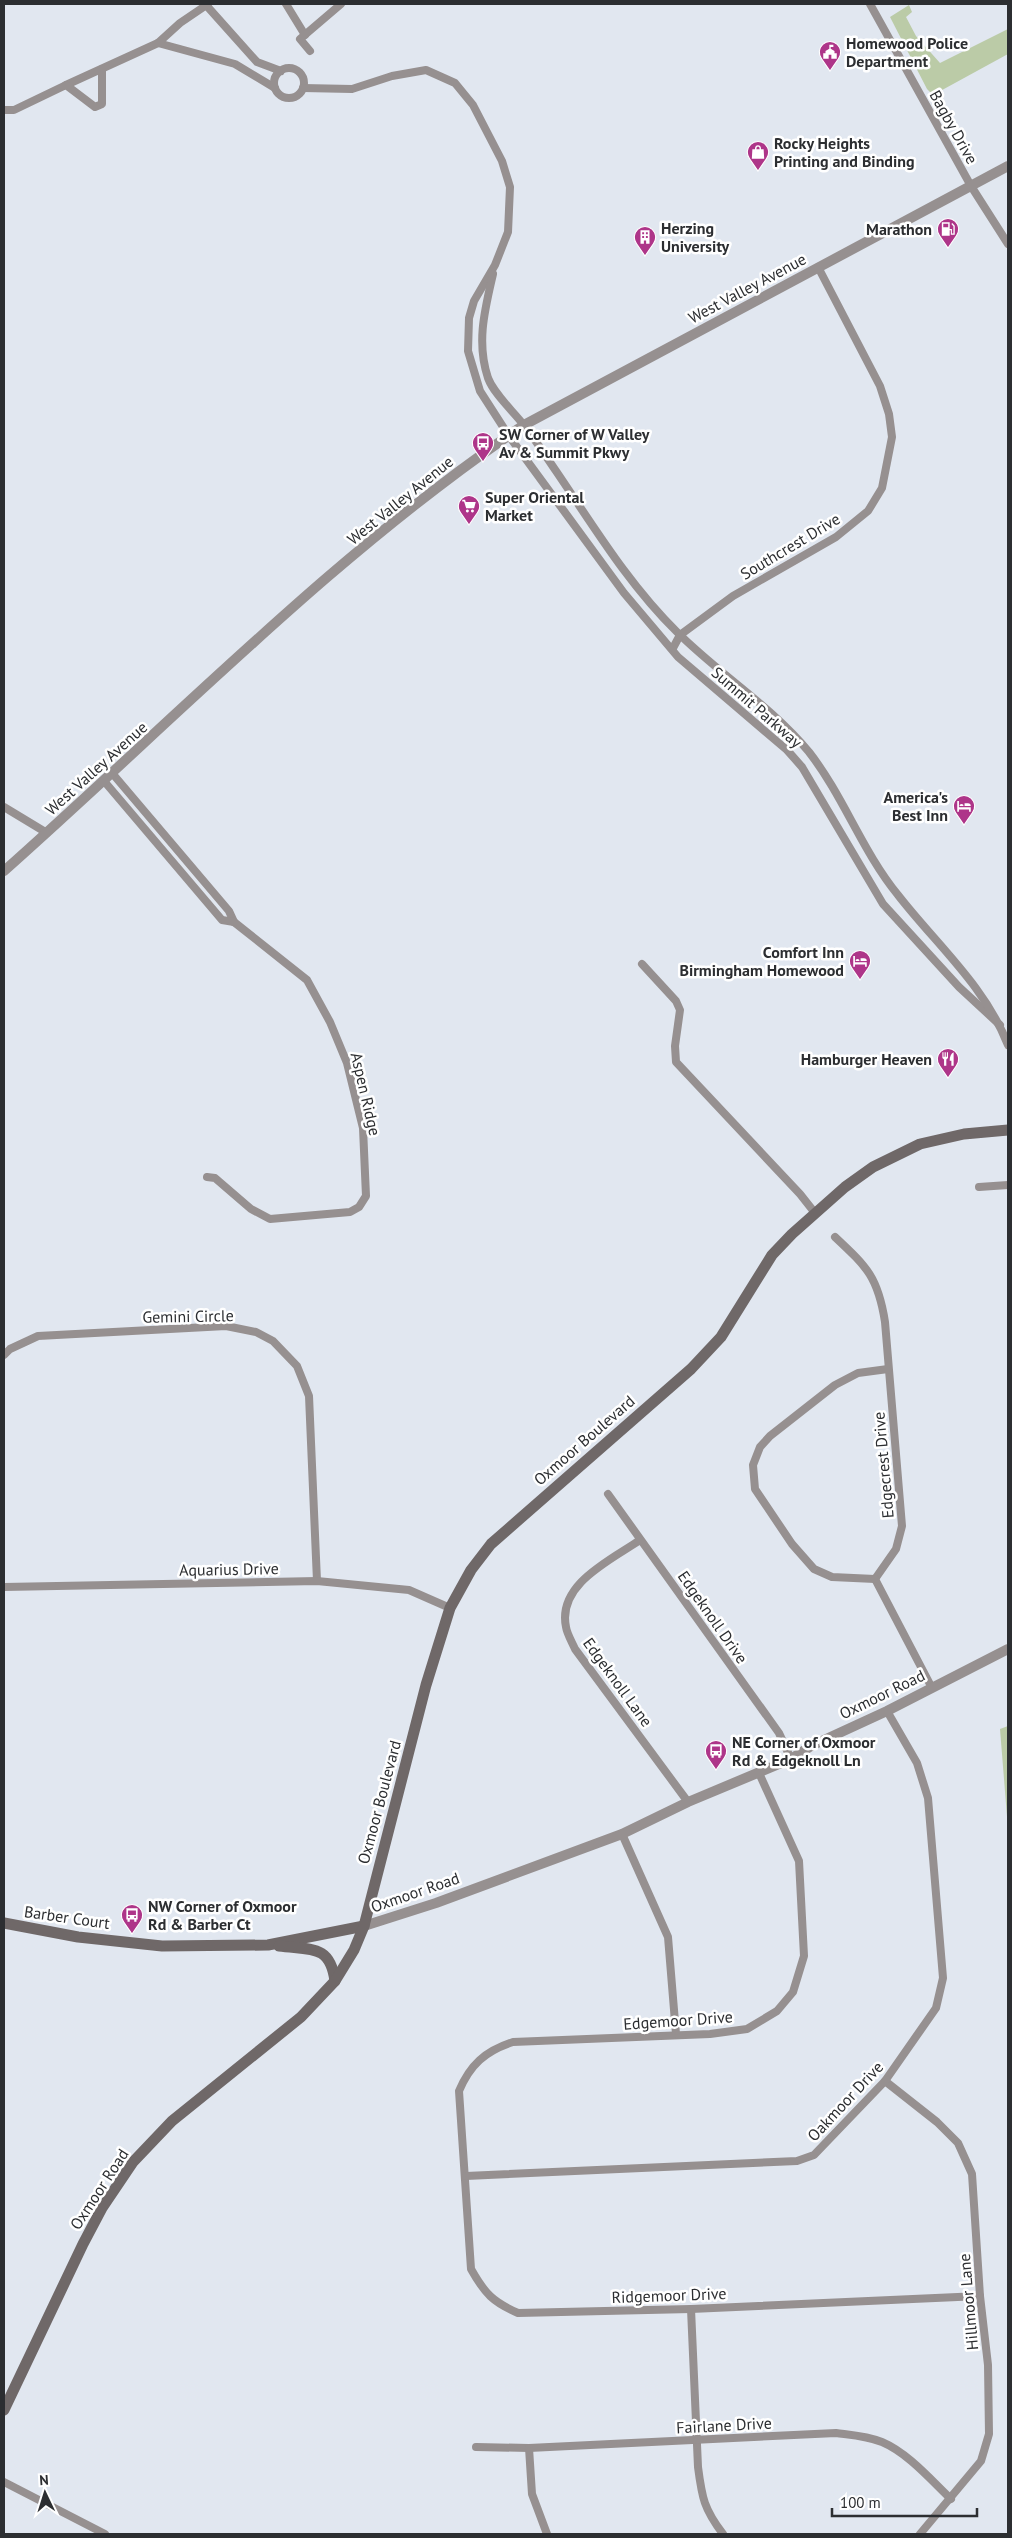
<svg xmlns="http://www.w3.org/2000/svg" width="1012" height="2538" viewBox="0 0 1012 2538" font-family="'PT Sans',sans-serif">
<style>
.green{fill:#bbcba7}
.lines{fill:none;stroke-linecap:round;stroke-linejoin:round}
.minor{stroke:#969090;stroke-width:8}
.tertiary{stroke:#969090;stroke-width:10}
.secondary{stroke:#6f6868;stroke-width:11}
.labels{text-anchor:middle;stroke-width:5;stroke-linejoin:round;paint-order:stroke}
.poi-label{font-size:16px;font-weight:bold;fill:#2c2e31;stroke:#fff;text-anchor:start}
.street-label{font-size:16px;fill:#2c2e31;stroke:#fff}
</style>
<rect width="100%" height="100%" fill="#e1e7f0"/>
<g class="green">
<path d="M909,5L912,12L906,17L916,36L940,63L1008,29V54L933,95L927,89L890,17Z"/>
<path d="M1008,1726V1829L1000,1729Z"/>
</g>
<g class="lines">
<g class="minor">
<path d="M286,4L305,35"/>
<path d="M870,4L971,186L1008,244"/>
<path d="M206,5L257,62L281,71"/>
<path d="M158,43L235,64L275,88"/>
<path d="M310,51L300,39L341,4"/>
<circle cx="289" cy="83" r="15"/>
<path d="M66,85L158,43L180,23L208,4"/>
<path d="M303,88L352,89L392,76L426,70L455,83L473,105L502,161L510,187L508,232L495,265L474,301L469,318L468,351L480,391L509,436L624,593L678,657L787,750L802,767L883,904L959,987L1000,1025"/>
<path d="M4,110H14L66,85L95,107L102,104V69"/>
<path d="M493,274C485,309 476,342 488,378C494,394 512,410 523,424C535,439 545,455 556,471C594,527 629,585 677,632C719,674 771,706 809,752C844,797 862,851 898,895C936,944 985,986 1008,1045"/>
<path d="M673,648L680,635L733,596L836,537L868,511L882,488L892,437L889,414L880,386L818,267"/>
<path d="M112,773L229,911L234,922"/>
<path d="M104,781L222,920L234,922L307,980L330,1022L347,1063L363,1128L366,1196L359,1207L350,1212L270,1219L251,1209L215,1178L207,1177"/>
<path d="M4,807L47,833"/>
<path d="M642,964L676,1001L680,1010L675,1046L676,1062L800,1194L815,1213"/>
<path d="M979,1187L1008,1185"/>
<path d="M835,1237C867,1267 878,1277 885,1322L902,1526L896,1549L875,1579"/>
<path d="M4,1355L10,1349L38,1336L226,1326L256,1332L273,1341L297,1366L309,1396L317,1581"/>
<path d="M608,1494L779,1733L791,1759"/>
<path d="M640,1540C611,1560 557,1584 566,1627C567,1634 572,1642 575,1649L688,1802"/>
<path d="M875,1579L832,1577L814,1569L792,1544L755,1489L753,1465L760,1447L770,1436L835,1385L858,1373L888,1369"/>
<path d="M875,1579L932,1688"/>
<path d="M4,1587L317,1581L409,1590L450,1608"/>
<path d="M759,1773L799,1861L804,1956L793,1992L777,2011L747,2029L710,2034L513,2042C485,2051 470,2065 459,2091L471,2269C485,2294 493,2302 518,2313L691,2309L980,2296"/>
<path d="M622,1834L668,1937L676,2034"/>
<path d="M885,2081L937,2122L958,2143L972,2174L980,2296L988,2365L989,2434L981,2461L920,2534"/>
<path d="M466,2176L797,2161L814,2155L885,2081L936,2008L943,1978L928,1798L917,1763L887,1711"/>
<path d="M691,2309L698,2467C702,2498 704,2509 723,2534"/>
<path d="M476,2447L529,2448L836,2433C851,2435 867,2436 882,2442C908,2453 931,2480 951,2499"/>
<path d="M529,2448L532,2494L547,2534"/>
<path d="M4,2482L105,2534"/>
</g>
<g class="tertiary">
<path d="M4,871C173,721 337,551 524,425L1008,166"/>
<path d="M364,1926L436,1903L622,1834L688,1802L791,1759L811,1746L887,1711L1008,1649"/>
</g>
<g class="secondary">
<path d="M4,1923L78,1937L162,1946L268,1945L364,1926"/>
<path d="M279,1946C311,1950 330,1944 335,1981"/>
<path d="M4,2410L83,2244L102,2208L133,2162L172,2121L301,2017L335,1981L354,1950L364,1926L426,1685L450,1608L471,1570L491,1544L691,1369L721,1337L772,1255L792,1234L845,1187L873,1167L920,1144L964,1134L1008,1130"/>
</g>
</g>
<defs>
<g id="civic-pin" transform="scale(1.125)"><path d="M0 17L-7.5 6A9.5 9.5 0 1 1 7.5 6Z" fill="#ae3589" stroke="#fff"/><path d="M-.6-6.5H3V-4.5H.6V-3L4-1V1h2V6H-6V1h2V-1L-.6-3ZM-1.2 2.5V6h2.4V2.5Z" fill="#fff"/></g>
<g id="shop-pin" transform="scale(1.125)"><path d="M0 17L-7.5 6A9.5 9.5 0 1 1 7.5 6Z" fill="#ae3589" stroke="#fff"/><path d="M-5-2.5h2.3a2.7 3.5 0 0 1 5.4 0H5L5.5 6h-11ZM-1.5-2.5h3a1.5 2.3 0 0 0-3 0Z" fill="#fff"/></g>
<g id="fuel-pin" transform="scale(1.125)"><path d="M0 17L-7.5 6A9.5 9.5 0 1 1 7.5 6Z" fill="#ae3589" stroke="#fff"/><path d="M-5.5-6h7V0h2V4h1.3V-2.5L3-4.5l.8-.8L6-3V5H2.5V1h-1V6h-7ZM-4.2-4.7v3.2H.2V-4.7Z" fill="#fff"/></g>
<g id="building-pin" transform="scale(1.125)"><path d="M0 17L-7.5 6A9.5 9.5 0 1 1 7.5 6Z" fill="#ae3589" stroke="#fff"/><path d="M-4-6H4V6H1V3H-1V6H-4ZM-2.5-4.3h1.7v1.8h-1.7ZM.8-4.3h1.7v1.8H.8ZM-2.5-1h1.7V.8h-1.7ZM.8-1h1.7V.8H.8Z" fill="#fff"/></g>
<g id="bus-pin" transform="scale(1.125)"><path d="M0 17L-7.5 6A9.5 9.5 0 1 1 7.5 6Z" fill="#ae3589" stroke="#fff"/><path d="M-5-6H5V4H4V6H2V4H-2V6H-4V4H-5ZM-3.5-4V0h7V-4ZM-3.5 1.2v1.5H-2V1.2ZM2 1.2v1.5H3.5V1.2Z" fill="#fff"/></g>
<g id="supermarket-pin" transform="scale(1.125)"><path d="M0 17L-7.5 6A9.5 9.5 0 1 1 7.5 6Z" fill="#ae3589" stroke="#fff"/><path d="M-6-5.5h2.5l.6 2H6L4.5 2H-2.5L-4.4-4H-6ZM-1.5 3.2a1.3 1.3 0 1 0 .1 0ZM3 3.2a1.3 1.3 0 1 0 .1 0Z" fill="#fff"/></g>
<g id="hotel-pin" transform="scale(1.125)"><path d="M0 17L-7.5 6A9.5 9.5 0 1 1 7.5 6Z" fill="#ae3589" stroke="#fff"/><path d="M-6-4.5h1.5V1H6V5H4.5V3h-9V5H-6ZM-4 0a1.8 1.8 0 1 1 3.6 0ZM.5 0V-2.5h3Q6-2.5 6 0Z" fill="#fff"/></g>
<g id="restaurant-pin" transform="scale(1.125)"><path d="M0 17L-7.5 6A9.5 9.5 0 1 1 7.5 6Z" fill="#ae3589" stroke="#fff"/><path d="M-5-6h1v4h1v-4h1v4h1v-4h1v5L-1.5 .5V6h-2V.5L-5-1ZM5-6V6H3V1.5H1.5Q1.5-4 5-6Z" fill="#fff"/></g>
</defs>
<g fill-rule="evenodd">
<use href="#civic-pin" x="830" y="52"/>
<use href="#shop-pin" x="758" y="152"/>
<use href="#fuel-pin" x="948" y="229"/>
<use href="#building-pin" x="645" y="237"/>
<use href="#bus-pin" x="483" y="443"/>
<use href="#supermarket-pin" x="469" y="506"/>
<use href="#hotel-pin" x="964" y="806"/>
<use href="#hotel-pin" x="860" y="961"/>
<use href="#restaurant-pin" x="948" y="1059"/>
<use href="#bus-pin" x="716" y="1751"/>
<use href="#bus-pin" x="132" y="1915"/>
</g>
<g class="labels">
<g class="poi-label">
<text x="846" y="49">Homewood Police<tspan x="846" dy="18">Department</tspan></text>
<text x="774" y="149">Rocky Heights<tspan x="774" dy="18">Printing and Binding</tspan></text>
<text x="661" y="234">Herzing<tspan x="661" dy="18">University</tspan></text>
<text x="932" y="235" text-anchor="end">Marathon</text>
<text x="499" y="440">SW Corner of W Valley<tspan x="499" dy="18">Av &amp; Summit Pkwy</tspan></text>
<text x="485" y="503">Super Oriental<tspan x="485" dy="18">Market</tspan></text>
<text x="948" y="803" text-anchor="end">America's<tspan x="948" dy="18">Best Inn</tspan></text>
<text x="844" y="958" text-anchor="end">Comfort Inn<tspan x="844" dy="18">Birmingham Homewood</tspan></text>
<text x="932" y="1065" text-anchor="end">Hamburger Heaven</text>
<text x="732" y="1748">NE Corner of Oxmoor<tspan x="732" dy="18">Rd &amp; Edgeknoll Ln</tspan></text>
<text x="148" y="1912">NW Corner of Oxmoor<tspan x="148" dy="18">Rd &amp; Barber Ct</tspan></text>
</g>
<g class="street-label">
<text transform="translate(954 127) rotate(61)" y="6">Bagby Drive</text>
<text transform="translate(747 288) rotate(-28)" y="6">West Valley Avenue</text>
<text transform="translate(400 500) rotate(-39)" y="6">West Valley Avenue</text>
<text transform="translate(790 546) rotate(-31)" y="6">Southcrest Drive</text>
<text transform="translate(757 707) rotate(41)" y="6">Summit Parkway</text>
<text transform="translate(96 768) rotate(-42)" y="6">West Valley Avenue</text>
<text transform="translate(366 1094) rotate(77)" y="6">Aspen Ridge</text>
<text transform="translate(188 1316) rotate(-1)" y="6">Gemini Circle</text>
<text transform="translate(584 1440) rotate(-41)" y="6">Oxmoor Boulevard</text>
<text transform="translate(883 1465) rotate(-95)" y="6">Edgecrest Drive</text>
<text transform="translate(229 1569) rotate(-1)" y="6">Aquarius Drive</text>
<text transform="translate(713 1617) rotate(55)" y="6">Edgeknoll Drive</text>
<text transform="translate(618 1682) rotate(54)" y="6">Edgeknoll Lane</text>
<text transform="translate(882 1694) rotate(-26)" y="6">Oxmoor Road</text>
<text transform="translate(379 1802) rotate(-75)" y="6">Oxmoor Boulevard</text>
<text transform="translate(415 1892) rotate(-19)" y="6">Oxmoor Road</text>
<text transform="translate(67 1917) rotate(8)" y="6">Barber Court</text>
<text transform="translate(678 2020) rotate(-4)" y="6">Edgemoor Drive</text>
<text transform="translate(845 2101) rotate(-47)" y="6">Oakmoor Drive</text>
<text transform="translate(99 2189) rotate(-57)" y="6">Oxmoor Road</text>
<text transform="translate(669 2295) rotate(-2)" y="6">Ridgemoor Drive</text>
<text transform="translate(968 2302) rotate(-95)" y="6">Hillmoor Lane</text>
<text transform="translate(724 2425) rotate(-3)" y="6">Fairlane Drive</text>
</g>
</g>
<rect width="1012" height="2538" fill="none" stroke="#2c2e31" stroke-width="10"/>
<g transform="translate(45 2493) rotate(356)" stroke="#ffffff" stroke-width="4" paint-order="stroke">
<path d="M0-4L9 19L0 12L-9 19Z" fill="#2c2e31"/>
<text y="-8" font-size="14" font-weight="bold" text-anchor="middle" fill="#2c2e31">N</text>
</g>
<path d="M832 2508v8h145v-8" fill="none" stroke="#2c2e31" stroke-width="2.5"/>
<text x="840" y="2508" font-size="15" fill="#2c2e31" stroke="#ffffff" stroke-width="4" paint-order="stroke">100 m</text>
</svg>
